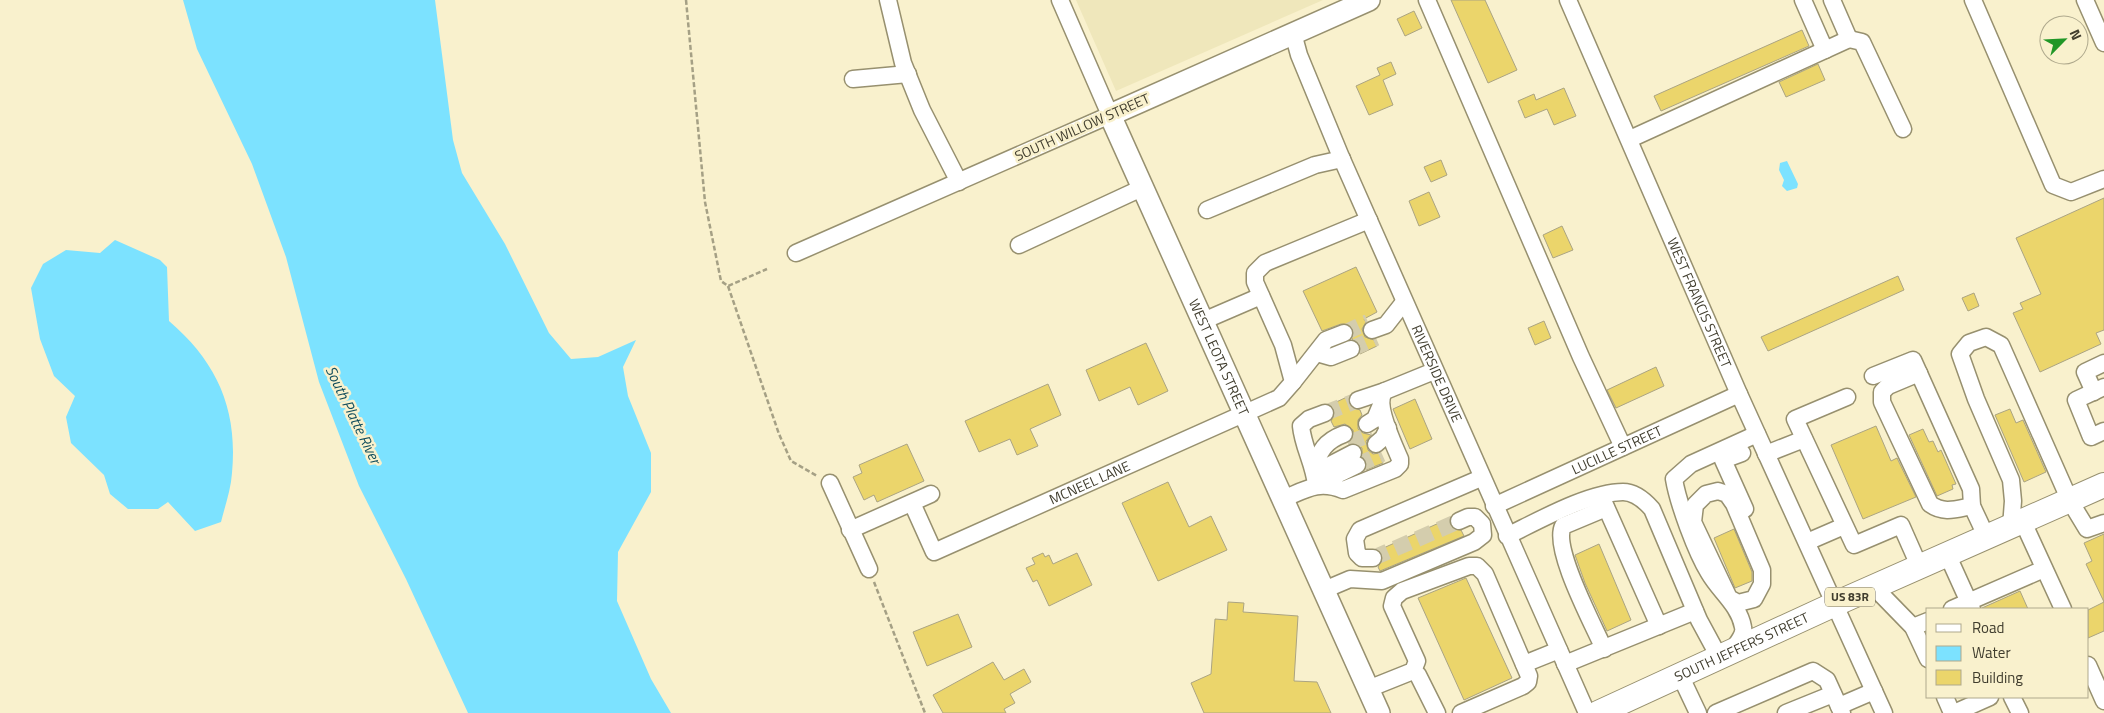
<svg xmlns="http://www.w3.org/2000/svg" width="2104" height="713" viewBox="0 0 2104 713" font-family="'Titillium Web',sans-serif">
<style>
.built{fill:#efe7bb}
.water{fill:#7ce2ff}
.building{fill:#ebd56b;stroke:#aba482}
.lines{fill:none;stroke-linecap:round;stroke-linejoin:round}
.minor-tunnel{stroke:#d4cdad;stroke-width:16;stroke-dasharray:16 8;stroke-linecap:butt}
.minor-casing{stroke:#97906f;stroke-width:19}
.major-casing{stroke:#97906f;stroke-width:24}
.highway-casing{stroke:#97906f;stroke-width:26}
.path{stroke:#a5a085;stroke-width:2.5;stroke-dasharray:5 2.5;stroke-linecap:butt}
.minor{stroke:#fff;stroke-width:16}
.major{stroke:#fff;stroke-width:21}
.highway{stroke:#fff;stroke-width:24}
.labels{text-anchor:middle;stroke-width:5;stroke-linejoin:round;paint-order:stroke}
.shield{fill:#f9f1cd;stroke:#78735e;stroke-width:1}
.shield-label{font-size:12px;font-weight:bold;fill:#403d2e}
.street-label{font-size:14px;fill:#403d2e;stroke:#f9f1cd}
.water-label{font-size:15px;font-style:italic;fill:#114d5c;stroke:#f9f1cd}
</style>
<rect width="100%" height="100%" fill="#f9f1cd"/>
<path class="built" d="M1076,0H1323L1116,91Z"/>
<g class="water">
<path d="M183,0H435L453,140L462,173L505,244L549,333L571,359L598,357L636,340L623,367L628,396L651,453V492L618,552L617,601L651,679L671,713H468L406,579L359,486L319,382L286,257L252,164L197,49Z"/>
<path d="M1787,161L1798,184L1797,188L1787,191L1782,186L1784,180L1779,170L1780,163Z"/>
<path d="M115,240L160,260L167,267L169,321C217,362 238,409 232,473C231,489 225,506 221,522L195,531L168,502L158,509H128L110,494L104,475L71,443L66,417L75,396L54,376L40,339L31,288L43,264L66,250L100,253Z"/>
</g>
<g class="building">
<path d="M1451,0H1485L1517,70L1488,83Z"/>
<path d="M1414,11L1422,28L1405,36L1397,19Z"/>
<path d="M1802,30L1809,46L1661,111L1654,96Z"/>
<path d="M1391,62L1396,74L1383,80L1393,105L1369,115L1356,86L1380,75L1377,68Z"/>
<path d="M1818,64L1825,80L1786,97L1779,82Z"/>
<path d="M1564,88L1576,116L1554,125L1547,109L1525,118L1518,101L1534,94L1536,100Z"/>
<path d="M1441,160L1447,175L1431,182L1424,167Z"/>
<path d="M1429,192L1440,217L1419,226L1409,201Z"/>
<path d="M2104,198V330L2096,333L2101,344L2040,372L2013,313L2023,309L2020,303L2041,294L2016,238Z"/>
<path d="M1562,226L1573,250L1553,258L1543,235Z"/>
<path d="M1356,267L1377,312L1364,319L1366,322L1362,329L1365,337L1374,340L1377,346L1360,354V346L1352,339L1353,330L1350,325L1341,324L1322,331L1303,291Z"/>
<path d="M1898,276L1904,290L1768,351L1761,337Z"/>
<path d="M1974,293L1979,306L1968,311L1962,298Z"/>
<path d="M1544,321L1551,338L1535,345L1528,328Z"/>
<path d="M1146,343L1168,391L1138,405L1130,387L1099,401L1086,370Z"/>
<path d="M1656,367L1664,386L1616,408L1607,390Z"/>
<path d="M1048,384L1061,415L1030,429L1038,446L1017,455L1010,439L979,452L965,421Z"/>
<path d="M1349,396L1351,407L1360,410L1362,415L1358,420V429L1363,433L1371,435L1366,441L1368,450L1373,454L1379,453L1383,463L1366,470L1367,465L1362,456V448L1349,442L1354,436L1353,430L1345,424L1334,427L1331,421L1335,414L1330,405Z"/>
<path d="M1415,399L1432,439L1410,449L1393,409Z"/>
<path d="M2010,409L2016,423L2023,420L2046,472L2024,482L1995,415Z"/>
<path d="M1876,426L1891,461L1897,458L1916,497L1863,519L1831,445Z"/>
<path d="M1923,429L1929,442L1933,441L1938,452L1941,450L1956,484L1952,485L1953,489L1937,496L1909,435Z"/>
<path d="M907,444L924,481L877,502L874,495L864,500L853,477L862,473L859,465Z"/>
<path d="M1168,482L1189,527L1211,516L1227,550L1158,581L1122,503Z"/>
<path d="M1450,518V525L1454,529L1461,530L1464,536L1380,571L1378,567L1383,558L1379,550Z"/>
<path d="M1734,529L1752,572V581L1735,588L1714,538Z"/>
<path d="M2104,534V631L2088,638V610L2104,602L2086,564L2092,561L2084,543Z"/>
<path d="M1599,544L1631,620L1607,631L1585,583L1575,555Z"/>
<path d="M1043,553L1045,557L1049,555L1053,564L1077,553L1092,585L1049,606L1037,580L1033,582L1026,568L1035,564L1032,558Z"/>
<path d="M1466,578L1512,678L1464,700L1418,598Z"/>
<path d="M2020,591L2028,609H1982V608Z"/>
<path d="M1228,602L1244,603L1243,612L1298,616L1294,681L1317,682L1331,713H1204L1191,683L1211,674L1215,619L1227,620Z"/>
<path d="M958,614L972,647L927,666L913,632Z"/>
<path d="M993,662L1004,680L1024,669L1031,682L1010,694L1015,703L1004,709L1006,713H943L933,695Z"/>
</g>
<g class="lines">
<g class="minor-tunnel">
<path d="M1344,333L1368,322"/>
<path d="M1351,349L1376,338"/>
<path d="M1325,413L1358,400"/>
<path d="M1348,443L1372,434"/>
<path d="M1357,465L1382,454"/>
<path d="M1373,558L1459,521"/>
</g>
<g class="minor-casing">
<g id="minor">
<path d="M888,0L903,63L922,110L959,182"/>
<path d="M1427,0L1581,357L1623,447"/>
<path id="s1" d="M1568,0L1739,394L1884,713"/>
<path d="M1803,0L1825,50"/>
<path d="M1832,0L1849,39"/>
<path d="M1973,0L2053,185L2071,192L2104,179"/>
<path d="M2085,0L2104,43"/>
<path id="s2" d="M1293,33L1299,55L1341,157L1587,713"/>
<path d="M1849,39L1862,42L1903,129"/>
<path d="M853,79L908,74"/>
<path d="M1630,139L1849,39"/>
<path d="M1207,210L1315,165L1342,159"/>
<path d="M1019,245L1144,187"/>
<path d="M796,253L1110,115L1060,0"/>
<path d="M1203,321L1261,296"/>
<path d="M1372,330L1386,325L1404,302"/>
<path d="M1317,353L1331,357L1351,349"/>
<path d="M1919,373L1888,386L1882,392V402L1930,504C1944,514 1956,509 1972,506"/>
<path d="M1873,376L1913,360L1971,489L1972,506L1987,538"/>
<path d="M1293,382L1326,340L1344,333"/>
<path d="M2104,387L2076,400L2091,437L2104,431"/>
<path d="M2094,392L2085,372L2104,363"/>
<path d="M1847,397L1795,419L1854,545L1901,525L1920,568"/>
<path d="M1358,400L1385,391"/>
<path d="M1367,424L1375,419L1381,405"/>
<path d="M1376,444L1383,438L1388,428"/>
<path d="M1742,453L1723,460L1745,509"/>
<path d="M1766,454L1804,439"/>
<path d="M1314,470C1319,451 1325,441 1344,434"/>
<path d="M830,483L869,569"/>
<path d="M1318,484L1357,465"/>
<path d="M1316,485C1314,464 1303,447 1301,426L1309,419L1325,413"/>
<path d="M1316,485L1326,467L1353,453"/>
<path d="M1718,491L1727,494L1734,504L1762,570V584L1754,599L1738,603L1729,598L1693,522L1695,505L1706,494Z"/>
<path d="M1602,498L1659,626"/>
<path d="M1283,499C1305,490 1318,480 1343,490L1395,469L1400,464V459C1394,445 1374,403 1385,391L1434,371"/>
<path id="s3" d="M912,503L934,552L1279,398L1293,382L1283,345L1255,282V273L1265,263L1369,220"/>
<path id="s4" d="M1494,506L1739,394"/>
<path d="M2023,522L2063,609"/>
<path d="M2011,527L2013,501L2011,480L1976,399L1960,354L1969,343L1986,337L2001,345L2070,501L2087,529L2104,523"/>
<path d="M850,530L931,494"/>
<path d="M1507,536C1538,521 1589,492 1623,492C1635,492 1645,501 1652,509L1699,620L1719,657"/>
<path d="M1807,542L1844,526"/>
<path d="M1948,556L1972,609"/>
<path d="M1373,558H1362L1357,553L1355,539L1360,530L1481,478"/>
<path d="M1874,587L1913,627L1928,659"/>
<path d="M1324,590L1350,579L1382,581L1474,542L1483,535L1482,524L1475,517H1468L1459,521"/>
<path d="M1952,609L2044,569"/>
<path d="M1913,627L1928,621"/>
<path d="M1604,649C1593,624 1552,548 1563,526L1606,508"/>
<path d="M1732,651C1736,644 1745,635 1743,627C1739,605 1720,592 1709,573C1696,552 1678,503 1674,479L1691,464L1757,434"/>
<path d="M1524,664L1559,650"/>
<path d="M1565,664L1695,611"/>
<path d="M2088,665L2104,701"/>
<path d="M1413,671L1418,675L1437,713"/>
<path d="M1680,675L1698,713"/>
<path d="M1368,689L1413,671L1417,661L1392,606L1394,598L1402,591L1469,566H1477L1485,574L1529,676L1528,682L1523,686L1461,713"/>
<path d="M1945,697L1952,713"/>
<path d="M2012,697L2020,713"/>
<path d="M1839,706L1874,691"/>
<path d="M1716,713L1813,671L1827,680L1842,713"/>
<path d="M1786,713L1833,694"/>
<path d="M1954,713L1990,697"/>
</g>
</g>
<g class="major-casing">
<g id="major">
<path id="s5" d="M1369,0L1110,115L1379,713"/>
</g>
</g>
<g class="highway-casing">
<g id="highway">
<path id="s6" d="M1598,713L1835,604L2104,485"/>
</g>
</g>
<g class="path">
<path d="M686,0L705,202L721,281L728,286L767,269"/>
<path d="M728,286L779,434L791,461L817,476"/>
<path d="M874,582L925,713"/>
</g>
<use href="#minor" class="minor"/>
<use href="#major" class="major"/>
<use href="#highway" class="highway"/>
</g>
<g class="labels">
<rect class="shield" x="1825" y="587.5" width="50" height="19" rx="4"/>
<g class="shield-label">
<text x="1850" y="601">US 83R</text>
</g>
<g class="street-label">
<text transform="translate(1082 127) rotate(-24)" y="5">SOUTH WILLOW STREET</text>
<text dy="5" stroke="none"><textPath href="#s1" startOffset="330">WEST FRANCIS STREET</textPath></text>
<text dy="5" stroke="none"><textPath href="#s5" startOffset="549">WEST LEOTA STREET</textPath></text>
<text dy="5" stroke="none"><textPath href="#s2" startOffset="370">RIVERSIDE DRIVE</textPath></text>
<text dy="5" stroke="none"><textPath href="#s4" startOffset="135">LUCILLE STREET</textPath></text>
<text dy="5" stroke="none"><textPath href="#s3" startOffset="224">MCNEEL LANE</textPath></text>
<text dy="5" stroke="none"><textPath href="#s6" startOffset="158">SOUTH JEFFERS STREET</textPath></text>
</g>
<g class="water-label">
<text transform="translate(353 415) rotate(64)" y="5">South Platte River</text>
</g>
</g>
<rect x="1926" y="608" width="162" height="90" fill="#f9f1cd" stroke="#afa98d"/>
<rect x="1936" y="624" width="25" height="8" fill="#ffffff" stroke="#afa98d"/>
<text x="1972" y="633" font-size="15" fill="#403d2e">Road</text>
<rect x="1936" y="646" width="25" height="15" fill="#7ce2ff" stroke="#afa98d"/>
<text x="1972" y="658" font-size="15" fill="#403d2e">Water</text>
<rect x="1936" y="670" width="25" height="15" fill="#ebd56b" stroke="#afa98d"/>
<text x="1972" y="683" font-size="15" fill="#403d2e">Building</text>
<g transform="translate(2064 40) rotate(66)"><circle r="24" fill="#f9f1cd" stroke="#afa98d"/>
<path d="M0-4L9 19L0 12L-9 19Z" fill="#219727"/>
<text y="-8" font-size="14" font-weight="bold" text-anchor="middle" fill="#403d2e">N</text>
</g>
</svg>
